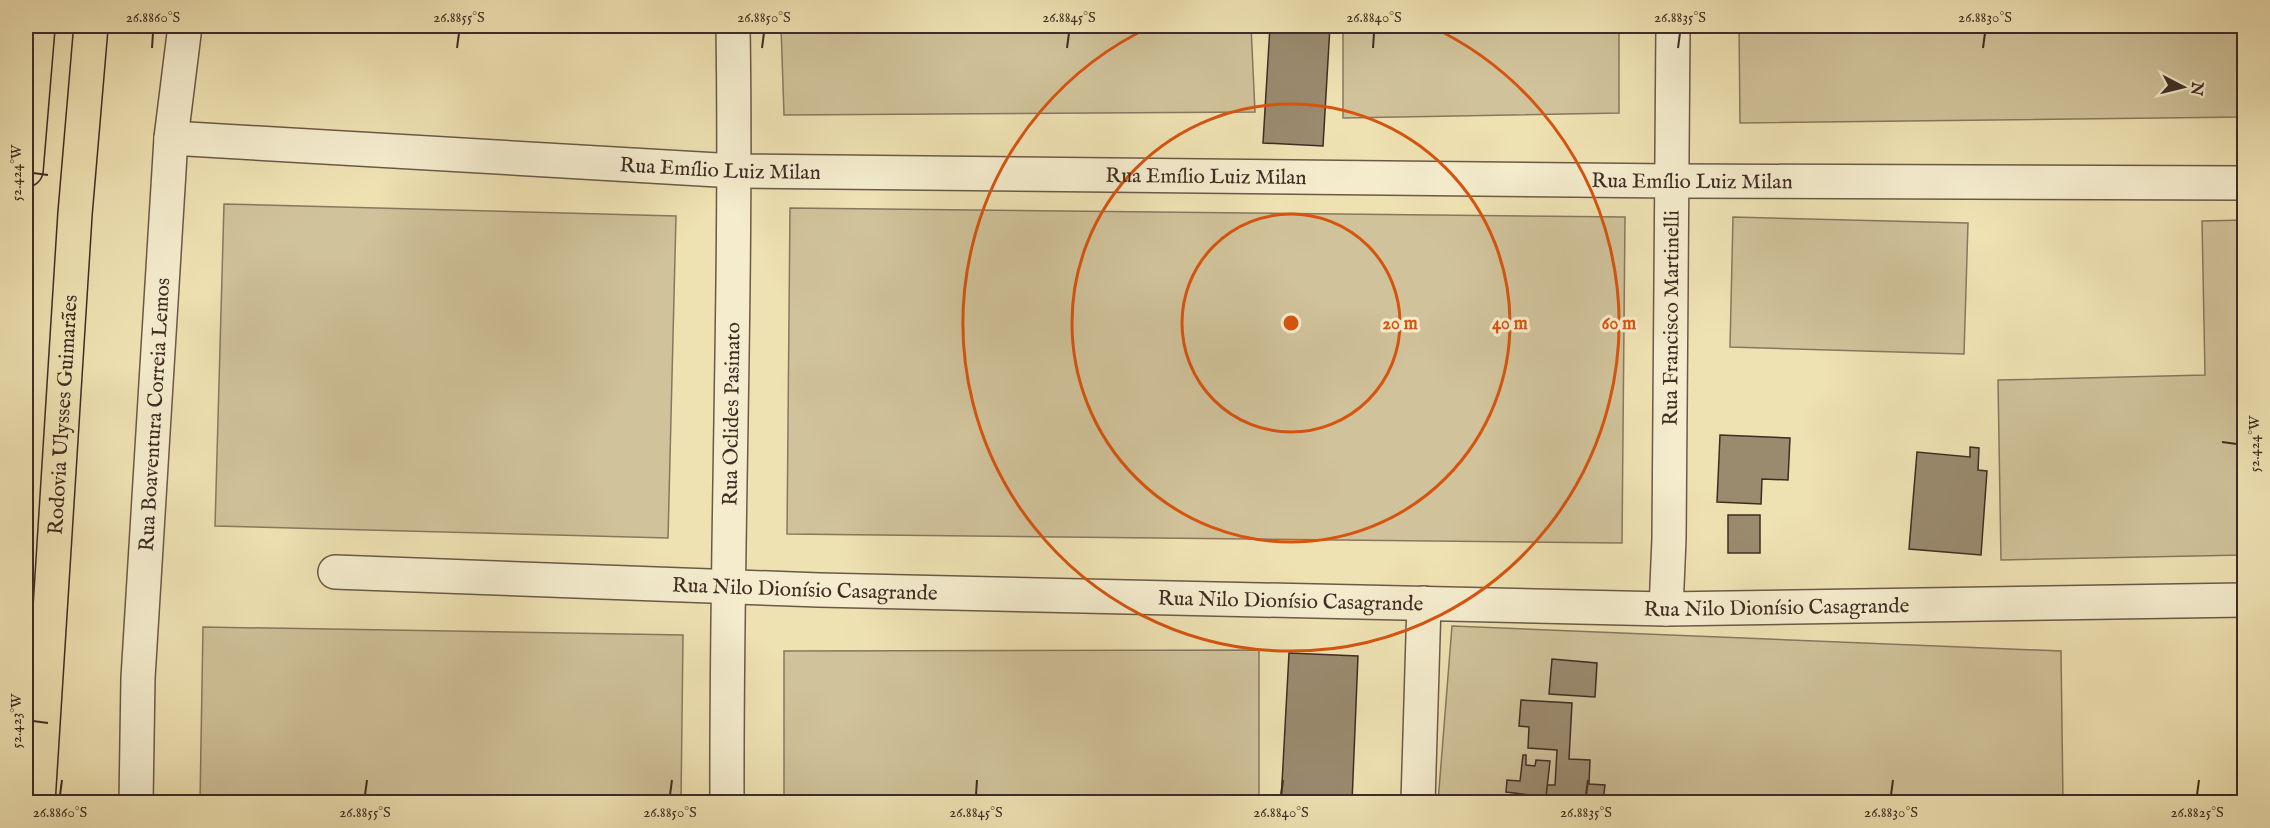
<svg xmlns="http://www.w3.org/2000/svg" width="2270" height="828" viewBox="0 0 2270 828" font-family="'IM FELL English',serif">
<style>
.green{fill:#d0c29a;stroke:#887760;stroke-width:1.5}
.building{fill:#9a8a6e;stroke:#3f2c25;stroke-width:1.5}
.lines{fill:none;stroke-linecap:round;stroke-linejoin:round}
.minor-casing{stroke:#6b5948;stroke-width:36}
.highway-casing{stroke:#3f2c25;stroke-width:36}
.minor{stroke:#f4eccd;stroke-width:33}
.highway{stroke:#eee1b2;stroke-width:33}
.ticks{fill:none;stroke:#3f2c25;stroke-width:2}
.ring{fill:none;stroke:#d7540e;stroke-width:3}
.labels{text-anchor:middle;stroke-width:6;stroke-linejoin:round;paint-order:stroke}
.street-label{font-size:21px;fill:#3f2c25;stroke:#f4eccd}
.centre{fill:#d7540e;stroke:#f4eccd;stroke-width:3}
.ring-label{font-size:18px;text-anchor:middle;font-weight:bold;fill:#d7540e;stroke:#f4eccd;stroke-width:6;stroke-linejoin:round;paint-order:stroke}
.neatline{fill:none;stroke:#3f2c25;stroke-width:2}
.ticks-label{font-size:15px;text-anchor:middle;fill:#3f2c25}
</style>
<rect width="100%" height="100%" fill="#eee1b2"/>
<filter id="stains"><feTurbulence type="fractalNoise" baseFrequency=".00333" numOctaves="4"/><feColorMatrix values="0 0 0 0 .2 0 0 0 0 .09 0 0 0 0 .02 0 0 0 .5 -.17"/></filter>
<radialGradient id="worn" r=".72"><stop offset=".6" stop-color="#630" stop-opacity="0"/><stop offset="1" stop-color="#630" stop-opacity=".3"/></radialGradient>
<g class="green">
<path d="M781,26H1251L1255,112L784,115Z"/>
<path d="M1343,26H1619V113L1343,118Z"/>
<path d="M1739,26H2244V117L1740,123Z"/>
<path d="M224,204L676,216L668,538L215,526Z"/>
<path d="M790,208L1625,217L1622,543L787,534Z"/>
<path d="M1733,217L1968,223L1964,354L1730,347Z"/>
<path d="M2244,220V555L2001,560L1998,380L2205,375L2202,221Z"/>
<path d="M1452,626L2061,651L2063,802H1438Z"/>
<path d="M203,627L683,635L681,802H200Z"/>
<path d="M1259,650V802H784V651Z"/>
</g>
<g class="building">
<path d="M1270,26H1330L1323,146L1263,143Z"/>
<path d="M1720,435L1790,438L1788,480L1762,479L1761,504L1717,502Z"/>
<path d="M1970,447L1979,448L1978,470L1987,471L1981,555L1909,549L1917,452L1970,457Z"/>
<rect x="1728" y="515" width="32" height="38"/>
<path d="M1289,653L1358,656L1352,802H1281Z"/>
<path d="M1552,659L1597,663L1595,697L1549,694Z"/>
<path d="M1521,700L1572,703L1569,759L1590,760L1589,784L1605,785L1603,802L1546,801V785H1555L1557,750L1528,748L1529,727L1519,726Z"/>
<path d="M1523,755H1526V765L1535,766L1536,760L1550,761L1546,797L1506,792L1507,780L1520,781Z"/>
</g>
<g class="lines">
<g class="minor-casing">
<g id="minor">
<path id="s1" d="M171,138L735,171L1673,181L2244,183"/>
<path id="s2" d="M335,572L819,590L1666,609L2244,600"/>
<path id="s3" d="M1666,609L1669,539L1673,26"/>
<path id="s4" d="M136,802L138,678L171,138L185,26"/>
<path id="s5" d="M727,802C726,543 737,284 733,26"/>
<path d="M1418,802L1424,603"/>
</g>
</g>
<g class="highway-casing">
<g id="highway">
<path d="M26,170L38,26"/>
<path id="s6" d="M38,802L75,214L91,26"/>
</g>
</g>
<use href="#minor" class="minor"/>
<use href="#highway" class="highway"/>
</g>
<path class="ticks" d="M152,48L153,33M457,48L459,33M762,48L764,33M1067,48L1069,33M1373,48L1374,33M1678,48L1680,33M1983,48L1985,33M33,173L48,175M2222,442L2237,444M33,721L48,723M60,795L62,780M365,795L367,780M670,795L672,780M976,795L977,780M1281,795L1283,780M1586,795L1588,780M1891,795L1893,780M2197,795L2199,780"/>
<g class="ring">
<circle cx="1291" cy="323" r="109"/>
<circle cx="1291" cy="323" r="219"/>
<path d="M1430 26A328 328 0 1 1 1152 26"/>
</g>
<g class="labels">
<g class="street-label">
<text dy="7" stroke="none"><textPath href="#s1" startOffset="550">Rua Emílio Luiz Milan</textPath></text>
<text dy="7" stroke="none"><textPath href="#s1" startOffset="1036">Rua Emílio Luiz Milan</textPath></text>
<text dy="7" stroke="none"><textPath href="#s1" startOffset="1522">Rua Emílio Luiz Milan</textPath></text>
<text dy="7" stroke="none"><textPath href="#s3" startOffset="291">Rua Francisco Martinelli</textPath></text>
<text dy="7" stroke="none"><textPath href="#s6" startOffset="388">Rodovia Ulysses Guimarães</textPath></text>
<text dy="7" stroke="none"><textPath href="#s4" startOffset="388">Rua Boaventura Correia Lemos</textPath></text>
<text dy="7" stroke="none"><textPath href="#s5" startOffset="388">Rua Oclides Pasinato</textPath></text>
<text dy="7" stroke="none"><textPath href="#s2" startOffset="470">Rua Nilo Dionísio Casagrande</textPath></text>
<text dy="7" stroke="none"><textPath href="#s2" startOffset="956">Rua Nilo Dionísio Casagrande</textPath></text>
<text dy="7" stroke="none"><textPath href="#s2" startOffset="1442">Rua Nilo Dionísio Casagrande</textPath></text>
</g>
</g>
<circle cx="1291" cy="323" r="9" class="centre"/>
<g class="ring-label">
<text x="1400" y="329">20 m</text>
<text x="1510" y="329">40 m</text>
<text x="1619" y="329">60 m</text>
</g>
<rect width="2270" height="828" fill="none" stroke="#eee1b2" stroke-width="66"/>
<g transform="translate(2183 87) rotate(97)" stroke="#f4eccd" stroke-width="4.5" paint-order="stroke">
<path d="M0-4.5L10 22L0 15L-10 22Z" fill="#3f2c25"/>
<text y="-9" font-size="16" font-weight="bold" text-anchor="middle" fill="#3f2c25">N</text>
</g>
<rect x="33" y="33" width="2204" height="762" class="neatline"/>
<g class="ticks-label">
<text x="153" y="22">26.8860°S</text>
<text x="459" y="22">26.8855°S</text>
<text x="764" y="22">26.8850°S</text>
<text x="1069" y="22">26.8845°S</text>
<text x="1374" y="22">26.8840°S</text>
<text x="1680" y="22">26.8835°S</text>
<text x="1985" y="22">26.8830°S</text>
<text transform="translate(16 173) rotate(-90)" y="5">52.424°W</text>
<text transform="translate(2254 444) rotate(-90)" y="5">52.424°W</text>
<text transform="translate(16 721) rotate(-90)" y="5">52.423°W</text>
<text x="60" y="817">26.8860°S</text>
<text x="365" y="817">26.8855°S</text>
<text x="670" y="817">26.8850°S</text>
<text x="976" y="817">26.8845°S</text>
<text x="1281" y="817">26.8840°S</text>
<text x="1586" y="817">26.8835°S</text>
<text x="1891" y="817">26.8830°S</text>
<text x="2197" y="817">26.8825°S</text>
</g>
<rect width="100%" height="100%" filter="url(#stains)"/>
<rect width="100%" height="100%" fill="url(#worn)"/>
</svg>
